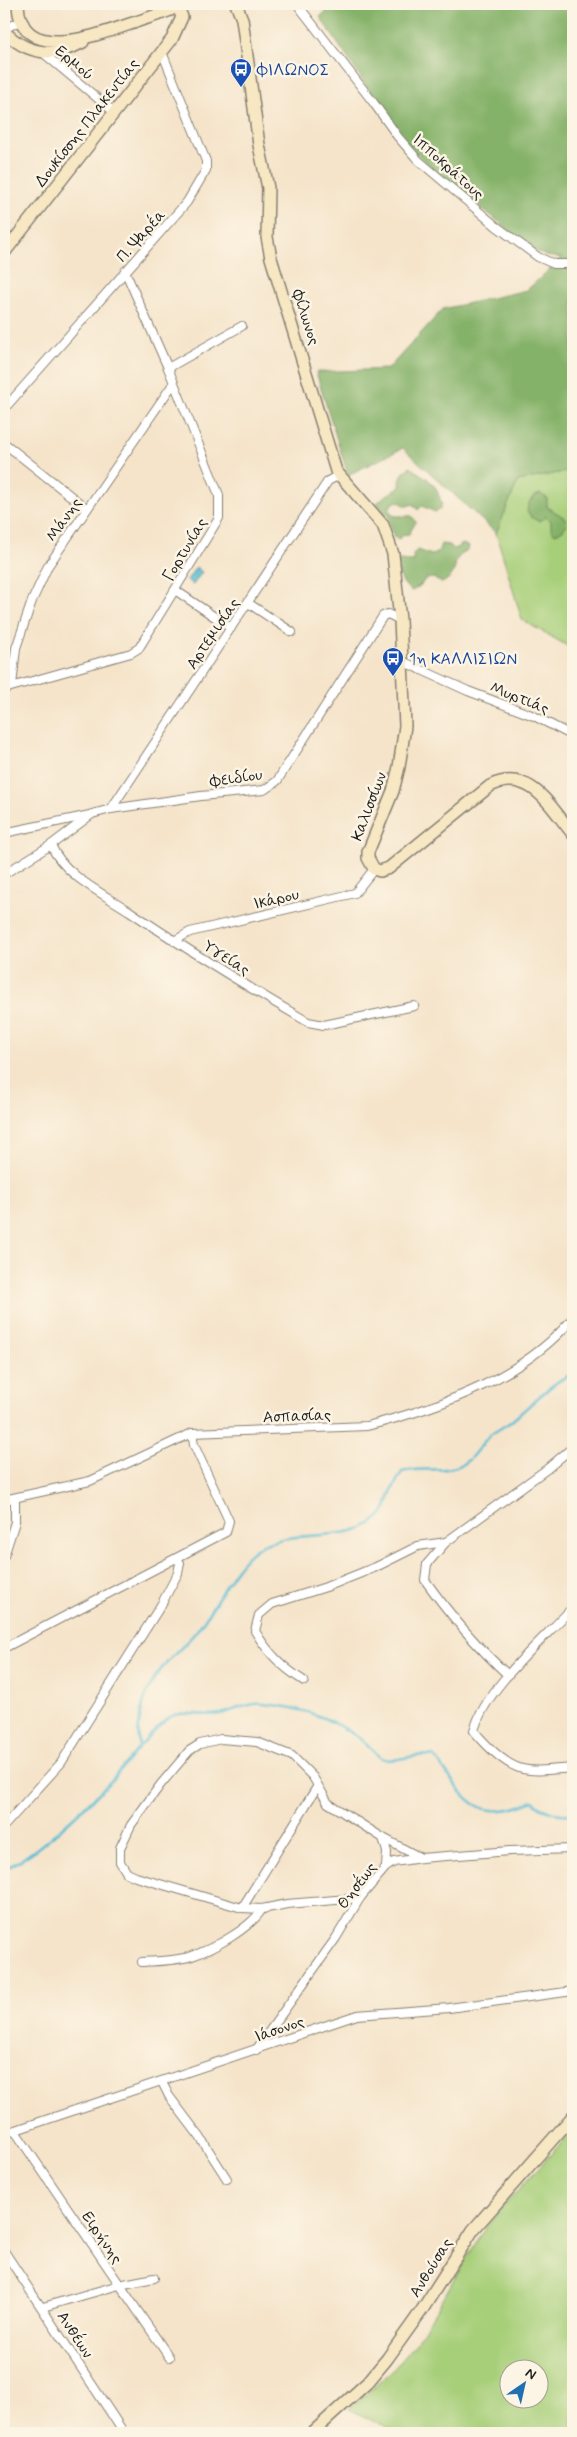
<svg xmlns="http://www.w3.org/2000/svg" width="577" height="2437" viewBox="0 0 577 2437" font-family="Mynerve,sans-serif">
<style>
.green{fill:#a7cf79;stroke:#62764a;fill-rule:evenodd}
.forest{fill:#85b269;stroke:#506742}
.water{fill:#57bdd5;stroke:#3a6c78}
.lines{fill:none;stroke-linecap:round;stroke-linejoin:round}
.stream{stroke:#57bdd5;stroke-width:2.5}
.street-casing{stroke:#888073;stroke-width:10}
.secondary-casing{stroke:#888073;stroke-width:14}
.street{stroke:#fff;stroke-width:8}
.secondary{stroke:#f7e8c3;stroke-width:11}
.labels{text-anchor:middle;stroke-width:5;stroke-linejoin:round;paint-order:stroke}
.street-label{font-size:16px;fill:#1c1c1c;stroke:#fcf5e5}
.transit-label{font-size:16px;fill:#164399;stroke:#fcf5e5;text-anchor:start}
</style>
<rect width="100%" height="100%" fill="#fcf5e5"/>
<filter id="ink" filterUnits="userSpaceOnUse"><feTurbulence type="fractalNoise" baseFrequency=".02" numOctaves="2"/><feDisplacementMap in="SourceGraphic" scale="10" xChannelSelector="R" yChannelSelector="G"/><feConvolveMatrix kernelMatrix="1 2 1 2 8 2 1 2 1" color-interpolation-filters="sRGB"/></filter>
<filter id="wash" filterUnits="userSpaceOnUse"><feTurbulence type="fractalNoise" baseFrequency=".0096" numOctaves="4" result="noise"/><feDisplacementMap in="SourceGraphic" scale="20" xChannelSelector="R" yChannelSelector="G"/><feGaussianBlur stdDeviation="1.12" result="paint"/><feColorMatrix in="noise" values="0 0 0 0 0 0 0 0 0 0 0 0 0 0 0 0 0 1.4 0 .05"/><feComposite in="paint" operator="in"/></filter>
<g filter="url(#wash)">
<rect width="100%" height="100%" fill="#f5e4ca"/>
<g class="green">
<path d="M573,470V649L522,620L496,533L518,481Z"/>
<path d="M573,2130V2433H397L349,2409L392,2371L418,2340L477,2241L499,2211ZM510,2370H540V2400H510Z"/>
</g>
<g class="forest">
<path d="M334,4H573V470L518,481L496,533L403,448L348,475L316,372L388,369L443,309L527,290L562,258L546,256L532,249L424,161L398,133L320,17Z"/>
<path d="M410,467L428,479L436,488L442,504L440,509L435,512L422,506L418,510L413,504L407,506L397,501L391,505L389,510L394,516H412L416,522L409,534L403,535L398,540L393,536L388,517L377,503C383,496 393,492 400,487C400,477 402,472 410,467Z"/>
<path d="M540,494L547,498V507L565,518L567,523L563,530L555,534L551,529V521L546,517L539,521L532,518L527,511C529,502 531,497 540,494Z"/>
<path d="M441,544L450,545L454,549L463,544L469,547L466,552C447,561 464,571 442,583L433,578L425,579L421,585L412,591C402,586 396,570 398,560L414,561L413,555L417,550L432,555L438,552Z"/>
</g>
<path class="water" d="M196,567L202,572L193,585L187,580Z"/>
<g class="lines">
<g class="stream">
<path d="M139,1749C137,1724 141,1701 154,1679C162,1665 183,1647 194,1634C215,1610 233,1561 261,1546C298,1527 356,1546 383,1513C387,1508 388,1501 390,1495C393,1487 398,1479 402,1472C420,1466 438,1473 456,1467C472,1462 478,1447 489,1436C495,1431 503,1427 509,1423C526,1410 554,1379 573,1374"/>
<path d="M4,1869C34,1857 83,1809 107,1785C120,1772 160,1718 175,1715C189,1711 206,1717 220,1714C235,1711 248,1702 264,1704C301,1707 329,1717 359,1738C367,1744 374,1754 382,1758C394,1764 416,1752 434,1756C465,1796 475,1827 533,1801C546,1813 556,1815 573,1814"/>
</g>
</g>
</g>
<g filter="url(#ink)">
<g class="lines">
<g class="street-casing">
<g id="street">
<path d="M297,4L373,102L398,137L418,160L496,226L538,257L554,264H573"/>
<path d="M4,29L22,20"/>
<path d="M42,52L114,112"/>
<path d="M168,368L242,326"/>
<path d="M4,409L187,202L206,170V161L162,52"/>
<path d="M4,443L87,509"/>
<path d="M175,590L231,628"/>
<path d="M248,603L292,632"/>
<path d="M402,661L468,691L534,716L573,736"/>
<path d="M12,686L16,648L32,601L48,566L173,384"/>
<path d="M4,689L131,653L139,648L219,518V495L168,368L125,271"/>
<path d="M111,809L328,481L339,475"/>
<path d="M4,833L90,815"/>
<path d="M51,845C64,876 104,894 131,912C189,951 248,987 308,1022L324,1025L414,1006"/>
<path d="M4,874L51,845L92,814L111,809L201,796L264,790L277,781L383,616L388,614L400,620"/>
<path d="M174,941L190,932L355,893L374,869"/>
<path d="M4,1500L90,1481L192,1433L367,1426C441,1407 523,1378 573,1318"/>
<path d="M4,1556L15,1522V1499"/>
<path d="M573,1607C543,1640 485,1688 474,1731C485,1744 502,1762 519,1768C535,1773 556,1769 573,1768"/>
<path d="M4,1648L226,1532L229,1521L194,1445L192,1433"/>
<path d="M508,1675C476,1646 450,1615 425,1580L427,1564L446,1542L547,1469L573,1447"/>
<path d="M304,1681C282,1667 268,1653 255,1631L259,1615L272,1604L326,1587L376,1567L418,1546L446,1542"/>
<path d="M4,1826L61,1763L161,1605L178,1573L180,1563L177,1558"/>
<path d="M383,1838L387,1852L386,1867"/>
<path d="M360,1898L287,1904L262,1909L242,1908L136,1877L127,1873L120,1862V1848L131,1825L161,1784L189,1751L200,1744L221,1739L257,1742L292,1756L313,1777L328,1803L383,1838L421,1858"/>
<path d="M242,1908L317,1787"/>
<path d="M142,1962C159,1961 177,1961 192,1956C213,1949 251,1928 262,1909"/>
<path d="M256,2050L336,1938L360,1898L386,1867L394,1862L421,1858L510,1851L573,1849"/>
<path d="M162,2082L169,2096L200,2137L227,2179"/>
<path d="M15,2131L169,2357"/>
<path d="M4,2134L357,2015L449,2008L573,1991"/>
<path d="M4,2251L124,2433"/>
<path d="M43,2307L119,2285L154,2278"/>
</g>
</g>
<g class="secondary-casing">
<g id="secondary">
<path d="M18,4C20,66 100,34 133,23C149,17 168,13 183,4"/>
<path d="M236,4L242,19L259,145L268,188L267,237L271,258L336,471L383,525L393,554L400,620L405,726L399,767L393,791L368,852V858L374,869L380,871L389,868L490,786C530,766 551,808 573,834"/>
<path d="M4,31C27,55 54,58 83,42"/>
<path d="M4,253L172,39L182,17L178,7"/>
<path d="M312,2433L368,2382L387,2359L422,2310L473,2230L573,2116"/>
</g>
</g>
<use href="#street" class="street"/>
<use href="#secondary" class="secondary"/>
</g>
</g>
<defs>
<g id="bus-pin" transform="scale(1.125)"><path d="M0 17L-7.5 6A9.5 9.5 0 1 1 7.5 6Z" fill="#1a4fb4" stroke="#fcf5e5"/><path d="M-5-6H5V4H4V6H2V4H-2V6H-4V4H-5ZM-3.5-4V0h7V-4ZM-3.5 1.2v1.5H-2V1.2ZM2 1.2v1.5H3.5V1.2Z" fill="#fff"/></g>
</defs>
<g fill-rule="evenodd">
<use href="#bus-pin" x="241" y="69"/>
<use href="#bus-pin" x="393" y="658"/>
</g>
<g class="labels">
<g class="street-label">
<text transform="translate(75 62) rotate(40)" y="6">Ερμού</text>
<text transform="translate(86 122) rotate(-52)" y="6">Δουκίσσης Πλακεντίας</text>
<text transform="translate(449 166) rotate(42)" y="6">Ιπποκράτους</text>
<text transform="translate(140 235) rotate(-48)" y="6">Π. Ψαρέα</text>
<text transform="translate(307 317) rotate(72)" y="6">Φίλωνος</text>
<text transform="translate(63 519) rotate(-55)" y="6">Μάνης</text>
<text transform="translate(184 549) rotate(-59)" y="6">Γορτυνίας</text>
<text transform="translate(212 633) rotate(-56)" y="6">Αρτεμισίας</text>
<text transform="translate(520 697) rotate(22)" y="6">Μυρτιάς</text>
<text transform="translate(236 777) rotate(-8)" y="6">Φειδίου</text>
<text transform="translate(368 806) rotate(-69)" y="6">Καλισσίων</text>
<text transform="translate(276 898) rotate(-13)" y="6">Ικάρου</text>
<text transform="translate(227 957) rotate(32)" y="6">Υγείας</text>
<text transform="translate(297 1415) rotate(-2)" y="6">Ασπασίας</text>
<text transform="translate(356 1885) rotate(-53)" y="6">Θησέως</text>
<text transform="translate(279 2028) rotate(-19)" y="6">Ιάσονος</text>
<text transform="translate(103 2237) rotate(56)" y="6">Ειρήνης</text>
<text transform="translate(430 2267) rotate(-58)" y="6">Ανθούσας</text>
<text transform="translate(76 2334) rotate(57)" y="6">Ανθέων</text>
</g>
<g class="transit-label">
<text x="257" y="75">ΦΙΛΩΝΟΣ</text>
<text x="409" y="664">1η ΚΑΛΛΙΣΙΩΝ</text>
</g>
</g>
<rect width="577" height="2437" fill="none" stroke="#fcf5e5" stroke-width="20"/>
<g transform="translate(524 2384) rotate(34)"><circle r="24" fill="#fcf5e5" stroke="#a29e95"/>
<path d="M0-4L9 19L0 12L-9 19Z" fill="#1f6fb2"/>
<text y="-8" font-size="14" font-weight="bold" text-anchor="middle" fill="#1c1c1c">N</text>
</g>
</svg>
